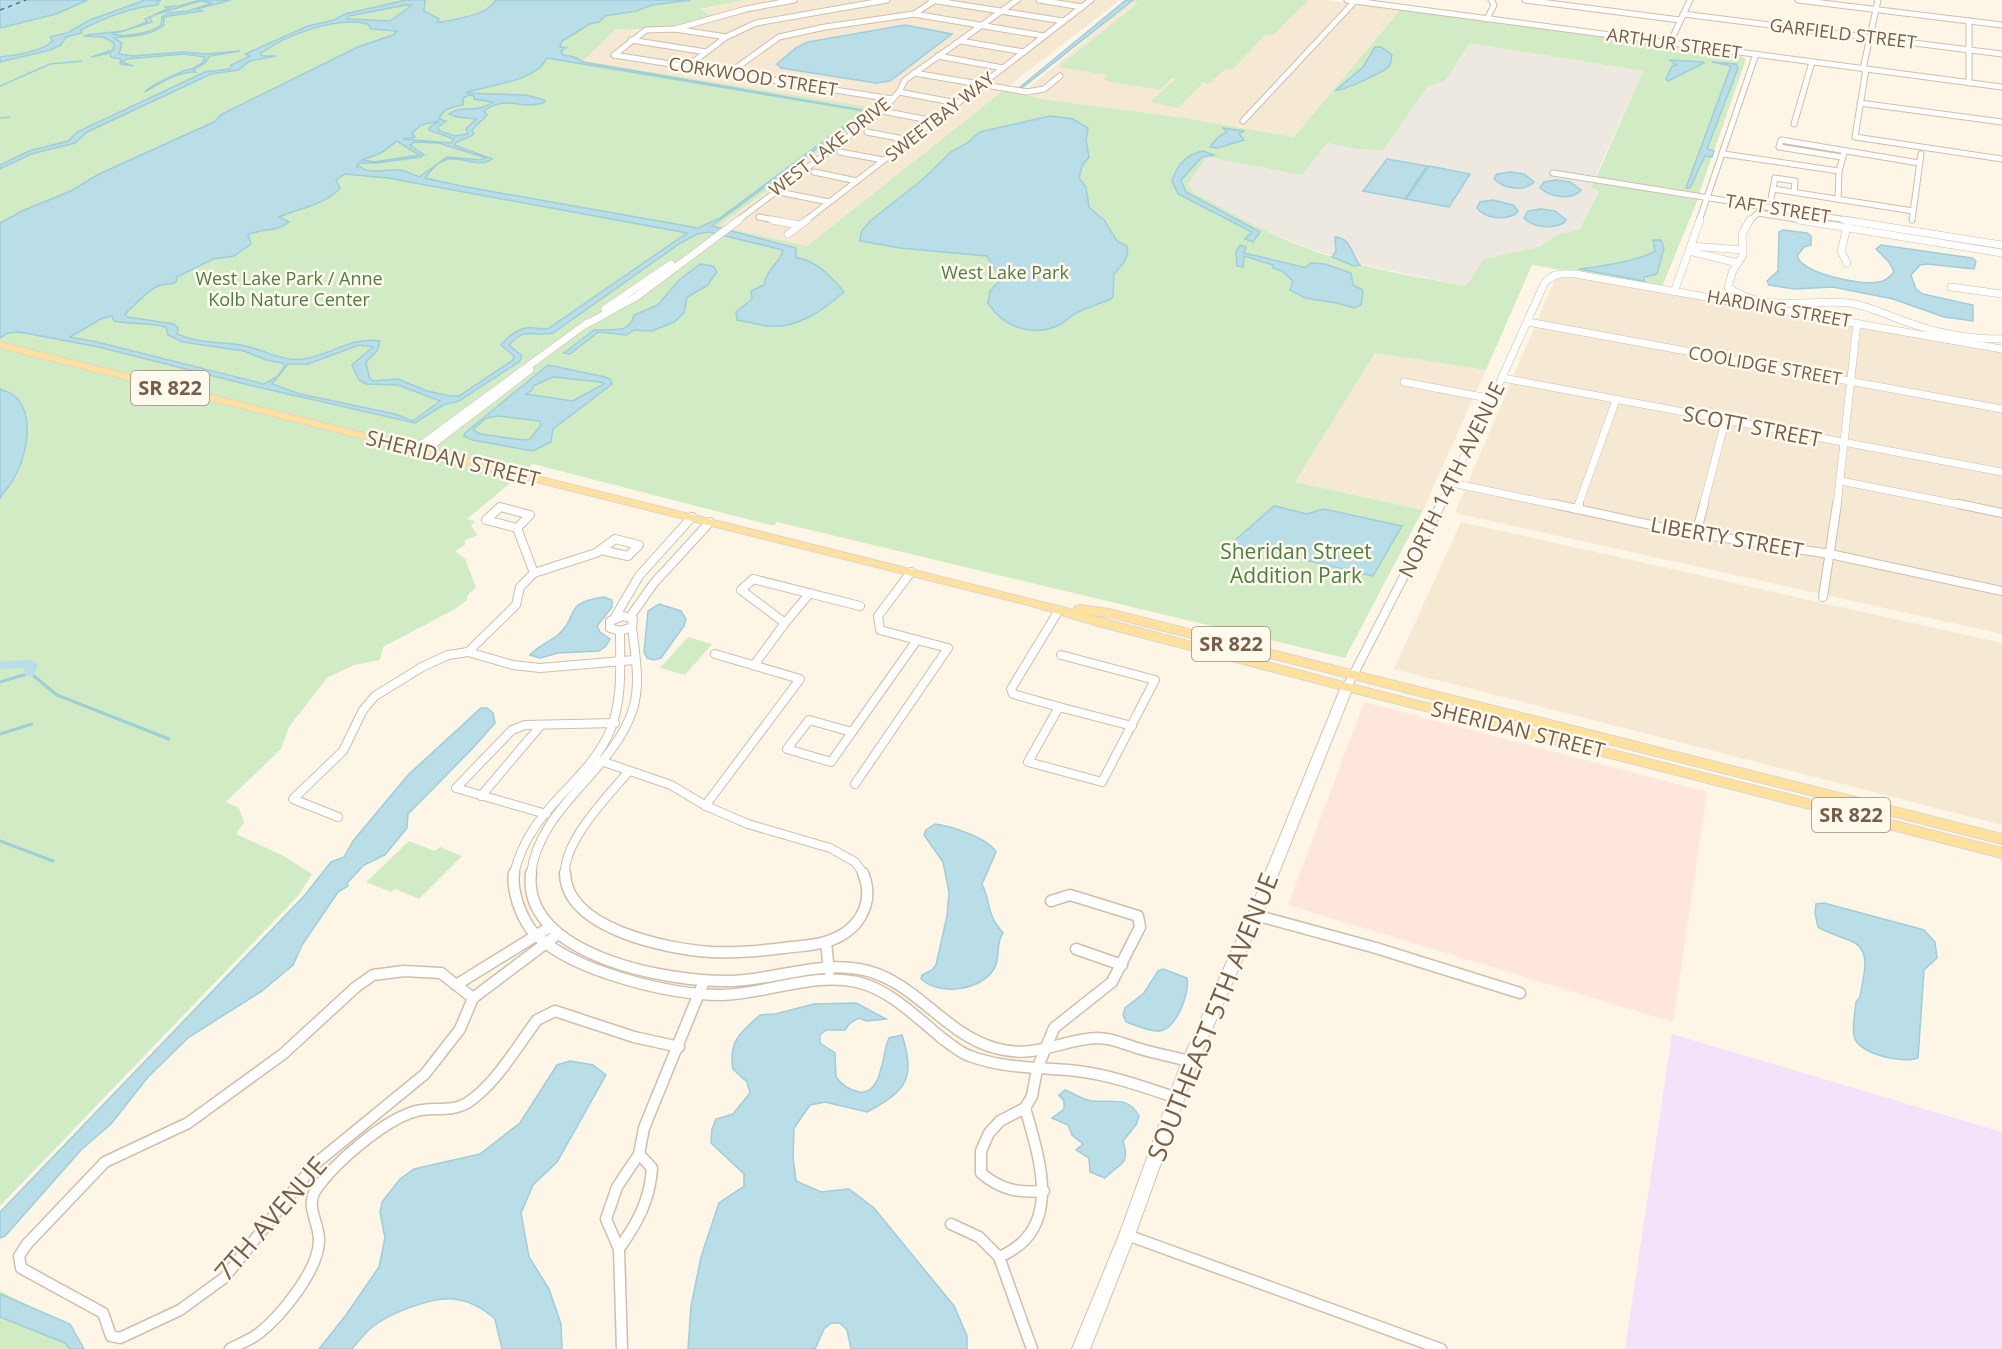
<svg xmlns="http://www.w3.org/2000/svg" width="2002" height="1349" viewBox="0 0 2002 1349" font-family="'Open Sans',sans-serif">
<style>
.residential{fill:#f5e9d4}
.commercial{fill:#fee7da}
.industrial{fill:#ede8e0}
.education{fill:#f3e3fa}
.green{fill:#d1ecc4}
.water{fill:#badee8;stroke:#9fcdda;stroke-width:1.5;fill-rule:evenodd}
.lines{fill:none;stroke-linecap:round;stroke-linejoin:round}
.stream-far1{stroke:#9fcdda;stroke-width:1.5}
.stream{stroke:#9fcdda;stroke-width:3}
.canal{fill:#badee8;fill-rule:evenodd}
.ferry{stroke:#417a8c;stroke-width:1.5;stroke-dasharray:4.5 4;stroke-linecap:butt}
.street-far3-casing{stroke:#d0beab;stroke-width:7}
.street-far2-casing{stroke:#d0beab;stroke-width:8}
.street-far1-casing{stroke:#d0beab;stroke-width:10}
.street-casing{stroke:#d0beab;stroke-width:13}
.secondary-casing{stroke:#d5c1ab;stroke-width:2}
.primary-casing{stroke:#dcd5d0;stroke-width:2}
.street-far3{stroke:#fff;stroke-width:5}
.street-far2{stroke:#fff;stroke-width:7}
.street-far1{stroke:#fff;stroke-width:8}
.street{stroke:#fff;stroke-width:10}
.secondary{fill:#fff;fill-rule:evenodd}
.primary{fill:#fee19d;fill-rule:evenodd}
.labels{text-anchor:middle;stroke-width:5;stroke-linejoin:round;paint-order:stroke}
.far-street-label{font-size:18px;fill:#785e49;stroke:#fff9ee}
.far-park-label{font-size:18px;fill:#4e7f41;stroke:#fff9ee}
.shield{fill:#fff9ee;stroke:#a08c7a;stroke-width:1.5}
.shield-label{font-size:20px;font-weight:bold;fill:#785e49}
.street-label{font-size:21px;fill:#785e49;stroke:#fff9ee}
.park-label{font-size:21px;fill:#4e7f41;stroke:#fff9ee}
.near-street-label{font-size:26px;fill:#785e49;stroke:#fff9ee}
</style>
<rect width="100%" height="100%" fill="#fdf6e7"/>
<g class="residential">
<path d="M746,0H1120L1009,86L1027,89L1133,0H1325L1400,10L1294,137L1185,118L1042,99L1004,90L807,246L719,226L871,114L872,110L582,61L616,29L638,31L711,16L699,10Z"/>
<path d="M1572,276L2002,352V634L1455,513L1555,279Z"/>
<path d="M1375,353L1486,370L1423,510L1295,482Z"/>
<path d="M1461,522L2002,643V825L1394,669Z"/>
</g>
<path class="commercial" d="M1364,702L1707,792L1673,1022L1288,905Z"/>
<path class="industrial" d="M1468,43L1643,71L1591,186L1599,190L1579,230L1558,234L1541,246L1484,259L1467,286L1377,268L1310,249L1264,230L1193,192L1188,184L1207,157L1302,175L1327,143L1356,149L1383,150L1428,85L1446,80Z"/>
<path class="education" d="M1672,1034L2002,1132V1349H1625Z"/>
<g class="green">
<path d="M56,0H746L700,9L712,16C680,24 649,32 616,29L583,61L868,107L873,110L871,114L719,226L807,246L1004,90L1042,99L1185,118L1294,137L1400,10L1740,55L1746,59L1699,194L1596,178L1643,71L1469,43L1446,80L1428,86L1383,150L1356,149L1327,143L1302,175L1207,157L1188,184L1193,192C1231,212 1269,235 1309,249C1359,268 1414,276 1466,286L1484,259L1541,246L1558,234L1579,230L1599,191L1591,187L1594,182L1698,199L1662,287L1532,265L1486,370L1375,353L1295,482L1423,510L1345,658L777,522L774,526L533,464L467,519L475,521L471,526L478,535L465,540V545L455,551L465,559L476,587L467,596V600L455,609L383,647L380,660L354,665L327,678L289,727L281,749L226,802L239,808L244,822L236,834L284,856L312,874L298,896L0,1206V23Z"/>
<path d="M1133,0H1309L1273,35L1266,34L1233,69H1225L1209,84L1200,82L1202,84L1178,108L1150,102L1176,78H1172L1160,90L1107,81L1104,78L1107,75L1058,67L1138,3L1132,1Z"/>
<path d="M688,637L712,644L685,675L660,668Z"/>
<path d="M409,841L435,851L440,847L462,856L419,899L395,889L391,892L366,882Z"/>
<path d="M0,1291L68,1325L65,1343L70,1349H0Z"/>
</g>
<g class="water">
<path d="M0,0H88L56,14L0,28Z"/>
<path d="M145,0H161L157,2L159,4L158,5C133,7 104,18 81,30L82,33L66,37L61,45L50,50L0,62V57C17,55 40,52 53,41L50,37L67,33L90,20Z"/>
<path d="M200,0H231L197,9L202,11L168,16L164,18V25C151,36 131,36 114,38L122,43L119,54L133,56L183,52L206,54L240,51L210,56L205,63L193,70L196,72C178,71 160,83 145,92C149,87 185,68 192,69L202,63L205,57L184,54L127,59L122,62L133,66L120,64L121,59L111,57L110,53L91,57L113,50L114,43L103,37L85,36L87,35L124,31L147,22L145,19L169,8L164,7L179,6ZM200,1L212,3L188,11L168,13L162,17L161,25C150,33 125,38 113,34L152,22L150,18L154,15Z"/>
<path d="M406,0H425L424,11L439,19L437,22H442C459,18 486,16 496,0H691L652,5L636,11L605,16L599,22L590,24L562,41L560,47L566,48L561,51L563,55L574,57L583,62L868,111L712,226L796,248V257C819,263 829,274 844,292C823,310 799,328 770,326C759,325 748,322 737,320L736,312L752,299L751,291L764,285C766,269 782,261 783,250L709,232L697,234L679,244L553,333C533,337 526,326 509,345L522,356L520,361L459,401L443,405L415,423L253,386L99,347L19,332L8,333L0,338V223L24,210L71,191L99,174L214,122L222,114L358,47L393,35L397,31L371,29L368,24C335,16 286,35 260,54L263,56H276L250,61L238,70L211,74L87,132L75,143L31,154L0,169V165L29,151L68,141L77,132L205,72L230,69L231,65L250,56L245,54L308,26L334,20L345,14ZM406,5H412L390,21L347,19L349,16ZM547,58L864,111L720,218L698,228L461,186L425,178C430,171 439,161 448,159C463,156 478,169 492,159L454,145C459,138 468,140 474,134L472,130L487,115L484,111C508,93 521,112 545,102L544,100L526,95L466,93C489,84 535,83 547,58ZM469,95L474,96V99L493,102C477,114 462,104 449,114L457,117L476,119L466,129L468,134L455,136L439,131L438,127L446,121L439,119C443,108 453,107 463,105V98ZM439,121L429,128V130L454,139L451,143L403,139L415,137L412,133L421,125ZM397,141L419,155L374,162L362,160L381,153ZM415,142L439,143L486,158L480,160L447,157L419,177C412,174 407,171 399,170C385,168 372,176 359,166L357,167L358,163H377L420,157L424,155L410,145ZM345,174L388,178L687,233L549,328C542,330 541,329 535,328C522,325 508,336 501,345L514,356L513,360L459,396H450L427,391L398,379L373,381L369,377L366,362L377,351L380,341C353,336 330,355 304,359C282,362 263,349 241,345C220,342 197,343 177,334L178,328L174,324L128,317L125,314C135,305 148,289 161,285C167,283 169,286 176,282L177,277L213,259L234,256L251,244L248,235C261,228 278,232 289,222L279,217C300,208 325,205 340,188L336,180ZM112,316L114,321C131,325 149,322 166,327L168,335L183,342L244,351L266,360L282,363L285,366L277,377L264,384L97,342L70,337L101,319ZM359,345L373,347L352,365L359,380L366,384L398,385L440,401L413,421L395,414L300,394L272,384L288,364H308Z"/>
<path d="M1126,0H1133L1022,88H1019Z"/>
<path d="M905,25L952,34L890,81L876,83L781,68L777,64L796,48L808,42Z"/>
<path d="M1375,47H1381L1392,55C1391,58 1391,63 1390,65C1386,71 1344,91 1336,90L1363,67Z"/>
<path d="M1670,60L1703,62L1704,63L1668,81L1666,79L1672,66L1676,65Z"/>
<path d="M1712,62L1736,64L1738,68L1707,149L1714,151L1712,157L1705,156L1690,188H1686L1731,66Z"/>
<path d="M1050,116L1073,119L1088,128L1086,140L1089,157L1082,166L1079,178L1086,187L1089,207L1104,220L1117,241L1127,246C1130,258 1121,266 1114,274L1113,297L1111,299C1099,304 1087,308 1076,313C1071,316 1066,321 1061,324C1034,338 1004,328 988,303L990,291L1001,279L987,256L900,248L860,241L861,232L870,221L922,180L951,152L967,143L980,132Z"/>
<path d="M1223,128L1244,131L1239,134L1244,140L1217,148L1210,147L1218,137L1227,132Z"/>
<path d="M1203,151L1214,155L1202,157L1181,180L1186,192L1260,232L1253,242L1245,239L1252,232L1178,194L1172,181C1177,165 1187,154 1203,151Z"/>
<path d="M1387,159L1427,166L1405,199L1363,191Z"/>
<path d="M1429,166L1470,174L1449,207L1406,199Z"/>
<path d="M1510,172L1524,174L1534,182C1524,192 1504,189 1494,179L1497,174Z"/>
<path d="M1556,180L1570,182L1581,190C1572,201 1550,197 1540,188L1544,182Z"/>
<path d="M1493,200L1513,205L1518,211L1516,214C1503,220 1486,219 1477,208L1480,202Z"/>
<path d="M1541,209L1555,211L1566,220L1564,223C1551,229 1534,228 1524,218L1528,211Z"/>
<path d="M1783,230L1807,233L1811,236V245L1804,247L1797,256C1803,274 1862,286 1879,282C1886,281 1890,277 1894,272L1889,262L1876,249L1881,245L1972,258L1976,261L1974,269L1927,264L1920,265L1911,275L1916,289L1923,294L1973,305V321L1944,317L1893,299L1833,287L1795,289L1769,285L1767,281L1778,271L1779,232Z"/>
<path d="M1335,237C1352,238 1352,257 1360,265L1354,266L1332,257L1336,251Z"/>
<path d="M1653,240H1661L1664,248L1657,274L1644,277V281L1579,269C1599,267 1639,261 1655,251Z"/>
<path d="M1240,245L1246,247L1244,253L1303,267H1307L1310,263L1325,264L1351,273L1353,285L1363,290L1361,305L1354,308L1337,303L1305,298L1290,290L1293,281L1282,271L1273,268V265L1244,256L1243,267L1237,266L1236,252Z"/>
<path d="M700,264L713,266L717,272L707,286L687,297L684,313L674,322L652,331L634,330L627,335L598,332L570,354L564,353L594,330C608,328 630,336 634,315L658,305L678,281Z"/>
<path d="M548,365L605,377L610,379L612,384L553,429L551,442L533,451L472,440L464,436L465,433ZM553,377L601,382L604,384L573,401L526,394L532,390L533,386ZM498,416L540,421L541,425L530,439L523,440L480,434L473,430L486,418Z"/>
<path d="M0,389C5,391 13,393 17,398C36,419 25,462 11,483C7,489 3,492 0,499Z"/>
<path d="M1274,506L1307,514L1324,509L1402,526L1373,576L1232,543Z"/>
<path d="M604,597L612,600V607L597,626L600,632L610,639L606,646L599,651L558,653L540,658L530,655C538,646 549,642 558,635C581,615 561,603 604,597Z"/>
<path d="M659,604L681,611L686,619L684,626L661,658L654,660L647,658L644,652L648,611Z"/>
<path d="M481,708H487L493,713L495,723L472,749L408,814L407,828L385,855L364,865L347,883L348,886L338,892L302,945L293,965L262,991L189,1037L148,1077L111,1124L81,1150L5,1236L0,1238V1212L305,895L331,862L344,857L353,841L408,775Z"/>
<path d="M935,824C951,826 988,838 996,852L982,884C992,905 985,912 1003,933C995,944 1001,957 994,969C980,991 940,996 921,979L922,975L932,970L936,965L947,916L949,892L943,862L924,835L926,830Z"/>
<path d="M1824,903L1924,930L1935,942L1937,958L1924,970L1918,1058C1903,1064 1858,1054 1854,1036C1852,1026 1855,1012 1856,1002L1860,997C1863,976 1874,949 1849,940C1838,936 1828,933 1818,927L1815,913L1816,904Z"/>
<path d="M1163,969L1187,978C1190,992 1177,1028 1160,1031C1149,1032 1136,1025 1126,1022L1123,1015L1125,1008L1144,993L1158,971Z"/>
<path d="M856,1003L886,1019L866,1021L859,1018L850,1023L845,1030H826L820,1035V1043L835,1053L836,1077C843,1086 849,1090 860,1092C883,1095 882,1051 889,1038L902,1035C916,1079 906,1091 867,1112L825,1102L810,1105L794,1128L793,1157L796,1181L821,1192L849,1189L874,1208L954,1306L967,1336V1349H851L847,1330L840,1323H831L824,1329L815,1349H688L691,1306L701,1257L719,1203L744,1186V1174L711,1143L712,1129L716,1119L733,1114L750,1093L747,1082L733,1069C728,1041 741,1032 760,1015L775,1014L814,1004Z"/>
<path d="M570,1061L593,1065L606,1075L557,1162L533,1185L521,1213L529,1257L549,1289L561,1324L562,1349H502L495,1319C484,1309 470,1301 454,1299C432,1296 388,1314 371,1328C364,1334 358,1342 352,1349H319L346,1315L379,1267L385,1238L380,1212L382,1202L400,1179L414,1169L480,1154L520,1123L557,1065Z"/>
<path d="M1065,1090C1073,1093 1083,1100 1092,1101C1111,1103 1128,1095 1139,1116L1136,1125L1123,1141C1131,1166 1119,1163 1105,1178L1090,1172L1089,1158L1076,1150L1083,1144L1072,1135L1068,1125L1052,1118L1064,1109V1101L1059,1095Z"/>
<path d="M0,1294L70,1324L84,1349H70L65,1343L0,1317Z"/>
</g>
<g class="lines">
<g class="stream-far1">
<path d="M0,86L50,64L82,61"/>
<path d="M0,118L10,117"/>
</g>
<g class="stream">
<path d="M0,682L30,673L57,695L169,739"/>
<path d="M0,734L32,724"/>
<path d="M0,841L53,861"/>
</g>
<path class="canal" d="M32,660L38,664L34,676H26L24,673L25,668L0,669V661Z"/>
<path class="ferry" d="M0,10L26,0"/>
<g class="street-far3-casing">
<g id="street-far3">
<path d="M931,0L1063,21"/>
<path d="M1039,0L1082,7"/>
<path d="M1347,0L2002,87"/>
<path d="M1525,0L1680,20"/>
<path d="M1798,0L2002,25"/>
<path d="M914,14L1044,36"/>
<path d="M1683,14L2002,54"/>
<path d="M1487,19L1494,5L1491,0"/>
<path d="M1969,21V83"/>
<path d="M675,29L746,9L794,0"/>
<path d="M631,40L706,52"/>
<path d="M961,41L1024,52"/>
<path d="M1670,43L1690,0"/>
<path d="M614,55L892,99"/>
<path d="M614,55L646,30L675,29L726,37"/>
<path d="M938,56L1003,68"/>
<path d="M688,66L726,37L756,23L887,0"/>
<path d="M1863,69L1878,0"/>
<path d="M1866,69L1855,137L2002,159"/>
<path d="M729,73L779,37L825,27L914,14L934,1"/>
<path d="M914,73L1027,92L1044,89L1060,76"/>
<path d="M899,92L957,103"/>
<path d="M1860,103L2002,122"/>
<path d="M882,111L934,121"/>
<path d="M1243,121L1355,1"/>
<path d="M1794,124L1812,62"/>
<path d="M867,132L909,140"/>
<path d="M840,152L883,160"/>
<path d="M1724,154L1839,171"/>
<path d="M1841,157L1779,147L1781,140L1919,163"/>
<path d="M814,172L857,181"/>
<path d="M1553,173L1853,221"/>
<path d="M1773,189L1913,211"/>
<path d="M784,193L829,202"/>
<path d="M1771,199L1775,178L1795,181L1794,192"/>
<path d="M1838,199L1839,171L1844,153"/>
<path d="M759,217L780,221"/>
<path d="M1912,220L1921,154"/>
<path d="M737,221L882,111L899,92L905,80L1017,0"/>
<path d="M805,221L1091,0"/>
<path d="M1699,221L1756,54"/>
<path d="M1749,221L1758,213L1808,221"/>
</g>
</g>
<g class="street-far2-casing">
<g id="street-far2">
<path d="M772,220L799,225"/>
<path d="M1750,220L1742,234L1743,255L1733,270L1728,287C1762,313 1810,299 1850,303C1870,306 1888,316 1907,322C1936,333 1971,339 2002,339"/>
<path d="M1799,220L2002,253"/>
<path d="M1844,220L2002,245"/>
<path d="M1847,227L1841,251L1847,263"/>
<path d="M788,234L807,220"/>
<path d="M1691,246L1743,250"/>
<path d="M1689,251L1738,263"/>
<path d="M1951,287L2002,294"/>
<path d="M1674,292L1700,220"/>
<path d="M605,309L671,264"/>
<path d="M1528,322L2002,409"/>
<path d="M585,325L636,297L739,220"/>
<path d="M1503,378L2002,472"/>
<path d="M1404,382L1493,399"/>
<path d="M415,449L587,323"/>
<path d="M424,451L530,370"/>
<path d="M1841,481L1967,506"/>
<path d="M1452,483L1561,506"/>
<path d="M1440,506L1498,386L1544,284C1552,273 1562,273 1575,274L2002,349"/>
<path d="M1578,506L1616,400"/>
<path d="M1703,506L1725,422"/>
<path d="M1837,506L1857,323"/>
</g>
</g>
<g class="street-far1-casing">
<g id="street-far1">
<path d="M1554,504L1679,531L1830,554L2002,591"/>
<path d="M1959,504L2002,513"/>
<path d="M500,507L530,515L517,528L486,520Z"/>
<path d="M1577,509L1579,504"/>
<path d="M517,528L534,573"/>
<path d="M1696,534L1704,504"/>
<path d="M1823,597L1837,504"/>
<path d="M1059,610L1011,689L1013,694L1059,707L1028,762L1102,782L1155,680L1061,655"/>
<path d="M623,616L633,619L632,627L620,631L610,628V621Z"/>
<path d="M615,617L639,576L692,517"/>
<path d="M630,617L654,583L710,522"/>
<path d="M785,623L810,593"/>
<path d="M468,652L513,665L540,668L634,660"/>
<path d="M754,665L785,623L741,590L753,579L860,606"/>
<path d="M1347,687L1441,504"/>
<path d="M1059,707L1132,726"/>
<path d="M809,720L852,732L831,762L787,749Z"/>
<path d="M852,732L917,640L880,630L878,616L911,572"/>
<path d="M598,760L671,785L706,806L748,824L830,848L855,862L864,874"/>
<path d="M855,784L948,648L917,640"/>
<path d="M481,796L541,725"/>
<path d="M705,806L800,679L715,654"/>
<path d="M546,814L456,788L512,730L525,725L615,723"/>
<path d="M338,817L293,799L343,751L363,710L375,696L422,667L448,655L468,652L516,605L520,587L534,573L596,553L615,539L639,545L628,556L601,550"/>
<path d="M514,874C530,806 585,787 610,731C623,700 620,664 620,631"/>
<path d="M531,874C539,806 613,772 633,709C641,684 635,653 632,627"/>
<path d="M565,874C564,840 608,796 629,771"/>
</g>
</g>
<g class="street-casing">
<g id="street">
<path d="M514,873C512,883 515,894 518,904C522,915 527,927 536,935C575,972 670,995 722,995C767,994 812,972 857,982C891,990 917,1018 943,1039C952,1045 960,1053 970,1056C1004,1069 1040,1067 1077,1071C1111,1075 1144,1087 1177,1098"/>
<path d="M531,873C521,957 672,983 733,981C775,979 817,962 859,969C914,978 943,1034 995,1048C1037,1060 1060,1039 1098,1038C1112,1038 1124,1044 1137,1048C1154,1053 1172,1057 1190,1061"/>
<path d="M565,873C566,929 667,949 711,952C735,953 760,951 784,948C797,946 812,946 825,942C857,933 876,905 863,873"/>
<path d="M1255,915L1376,948L1520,993"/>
<path d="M826,942L829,971"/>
<path d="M1076,949L1122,965"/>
<path d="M404,971L441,973L473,998L460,1029L425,1074L315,1164L224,1278L180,1310L120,1338L111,1336L103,1313L21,1268L19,1256L27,1244L105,1162L188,1123L283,1054L356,987L373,975Z"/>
<path d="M456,985L550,927"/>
<path d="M473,998L558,934"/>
<path d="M1044,1191C1018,1193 1001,1190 981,1173V1151L989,1133L1000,1121L1025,1108L1032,1096L1037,1069L1054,1028L1112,982L1140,927L1138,916L1070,895L1051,901"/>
<path d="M951,1224L979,1237L999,1257L1032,1349"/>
<path d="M1127,1235L1441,1349"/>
<path d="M619,1249C637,1223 650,1201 652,1168L639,1154"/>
<path d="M999,1257C1064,1230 1040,1160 1025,1108"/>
<path d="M230,1349C239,1344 250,1340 258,1334C281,1316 319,1270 319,1240C319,1221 304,1206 317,1188C336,1162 382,1122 413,1112C430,1106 450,1113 467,1103C496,1084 516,1048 537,1020L555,1011L634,1037L679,1047"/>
<path d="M622,1349L619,1249L606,1219L617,1187L639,1154L644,1128L704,981"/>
</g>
</g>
<g class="secondary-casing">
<path id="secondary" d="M1347,683L1353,687L1262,915L1198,1061L1135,1235L1090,1349H1072L1119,1235L1182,1061L1248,915L1341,687Z"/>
</g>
<g class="primary-casing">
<path id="primary" d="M0,342L1074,610L1075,606L1080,605L1109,609L2002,834V844L1109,617L1086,614L1347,683L2002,848V858L1347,691L1098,626L1032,606L0,348Z"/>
</g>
<use href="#street-far3" class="street-far3"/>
<use href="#street-far2" class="street-far2"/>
<use href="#street-far1" class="street-far1"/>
<use href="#street" class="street"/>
<use href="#secondary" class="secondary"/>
<use href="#primary" class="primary"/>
</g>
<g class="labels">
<g class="far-street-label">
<text transform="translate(1843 34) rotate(7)" y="6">GARFIELD STREET</text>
<text transform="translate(1674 44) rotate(8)" y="6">ARTHUR STREET</text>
<text transform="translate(753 77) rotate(9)" y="6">CORKWOOD STREET</text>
<text transform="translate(940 117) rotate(-38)" y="6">SWEETBAY WAY</text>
<text transform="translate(830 147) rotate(-38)" y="6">WEST LAKE DRIVE</text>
<text transform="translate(1778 209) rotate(9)" y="6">TAFT STREET</text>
<text transform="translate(1779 309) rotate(10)" y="6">HARDING STREET</text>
<text transform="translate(1765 366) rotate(10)" y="6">COOLIDGE STREET</text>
</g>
<g class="far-park-label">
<text x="1005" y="279">West Lake Park</text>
<text x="289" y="285">West Lake Park / Anne<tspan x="289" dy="21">Kolb Nature Center</tspan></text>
</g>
<g class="shield">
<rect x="131" y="371" width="78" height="34" rx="4.5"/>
<rect x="1192" y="627" width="78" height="34" rx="4.5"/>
<rect x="1812" y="798" width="78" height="34" rx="4.5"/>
</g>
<g class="shield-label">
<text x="170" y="395">SR 822</text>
<text x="1231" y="651">SR 822</text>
<text x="1851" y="822">SR 822</text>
</g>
<g class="street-label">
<text transform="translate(1752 427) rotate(11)" y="7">SCOTT STREET</text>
<text transform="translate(453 459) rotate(14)" y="7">SHERIDAN STREET</text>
<text transform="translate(1452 480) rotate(-64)" y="7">NORTH 14TH AVENUE</text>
<text transform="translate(1727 538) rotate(10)" y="7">LIBERTY STREET</text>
<text transform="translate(1518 730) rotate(14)" y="7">SHERIDAN STREET</text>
</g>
<g class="park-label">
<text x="1296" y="559">Sheridan Street<tspan x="1296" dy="24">Addition Park</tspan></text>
</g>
<g class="near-street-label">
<text transform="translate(1213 1017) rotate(-68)" y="9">SOUTHEAST 5TH AVENUE</text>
<text transform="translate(271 1219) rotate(-49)" y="9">7TH AVENUE</text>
</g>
</g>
</svg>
